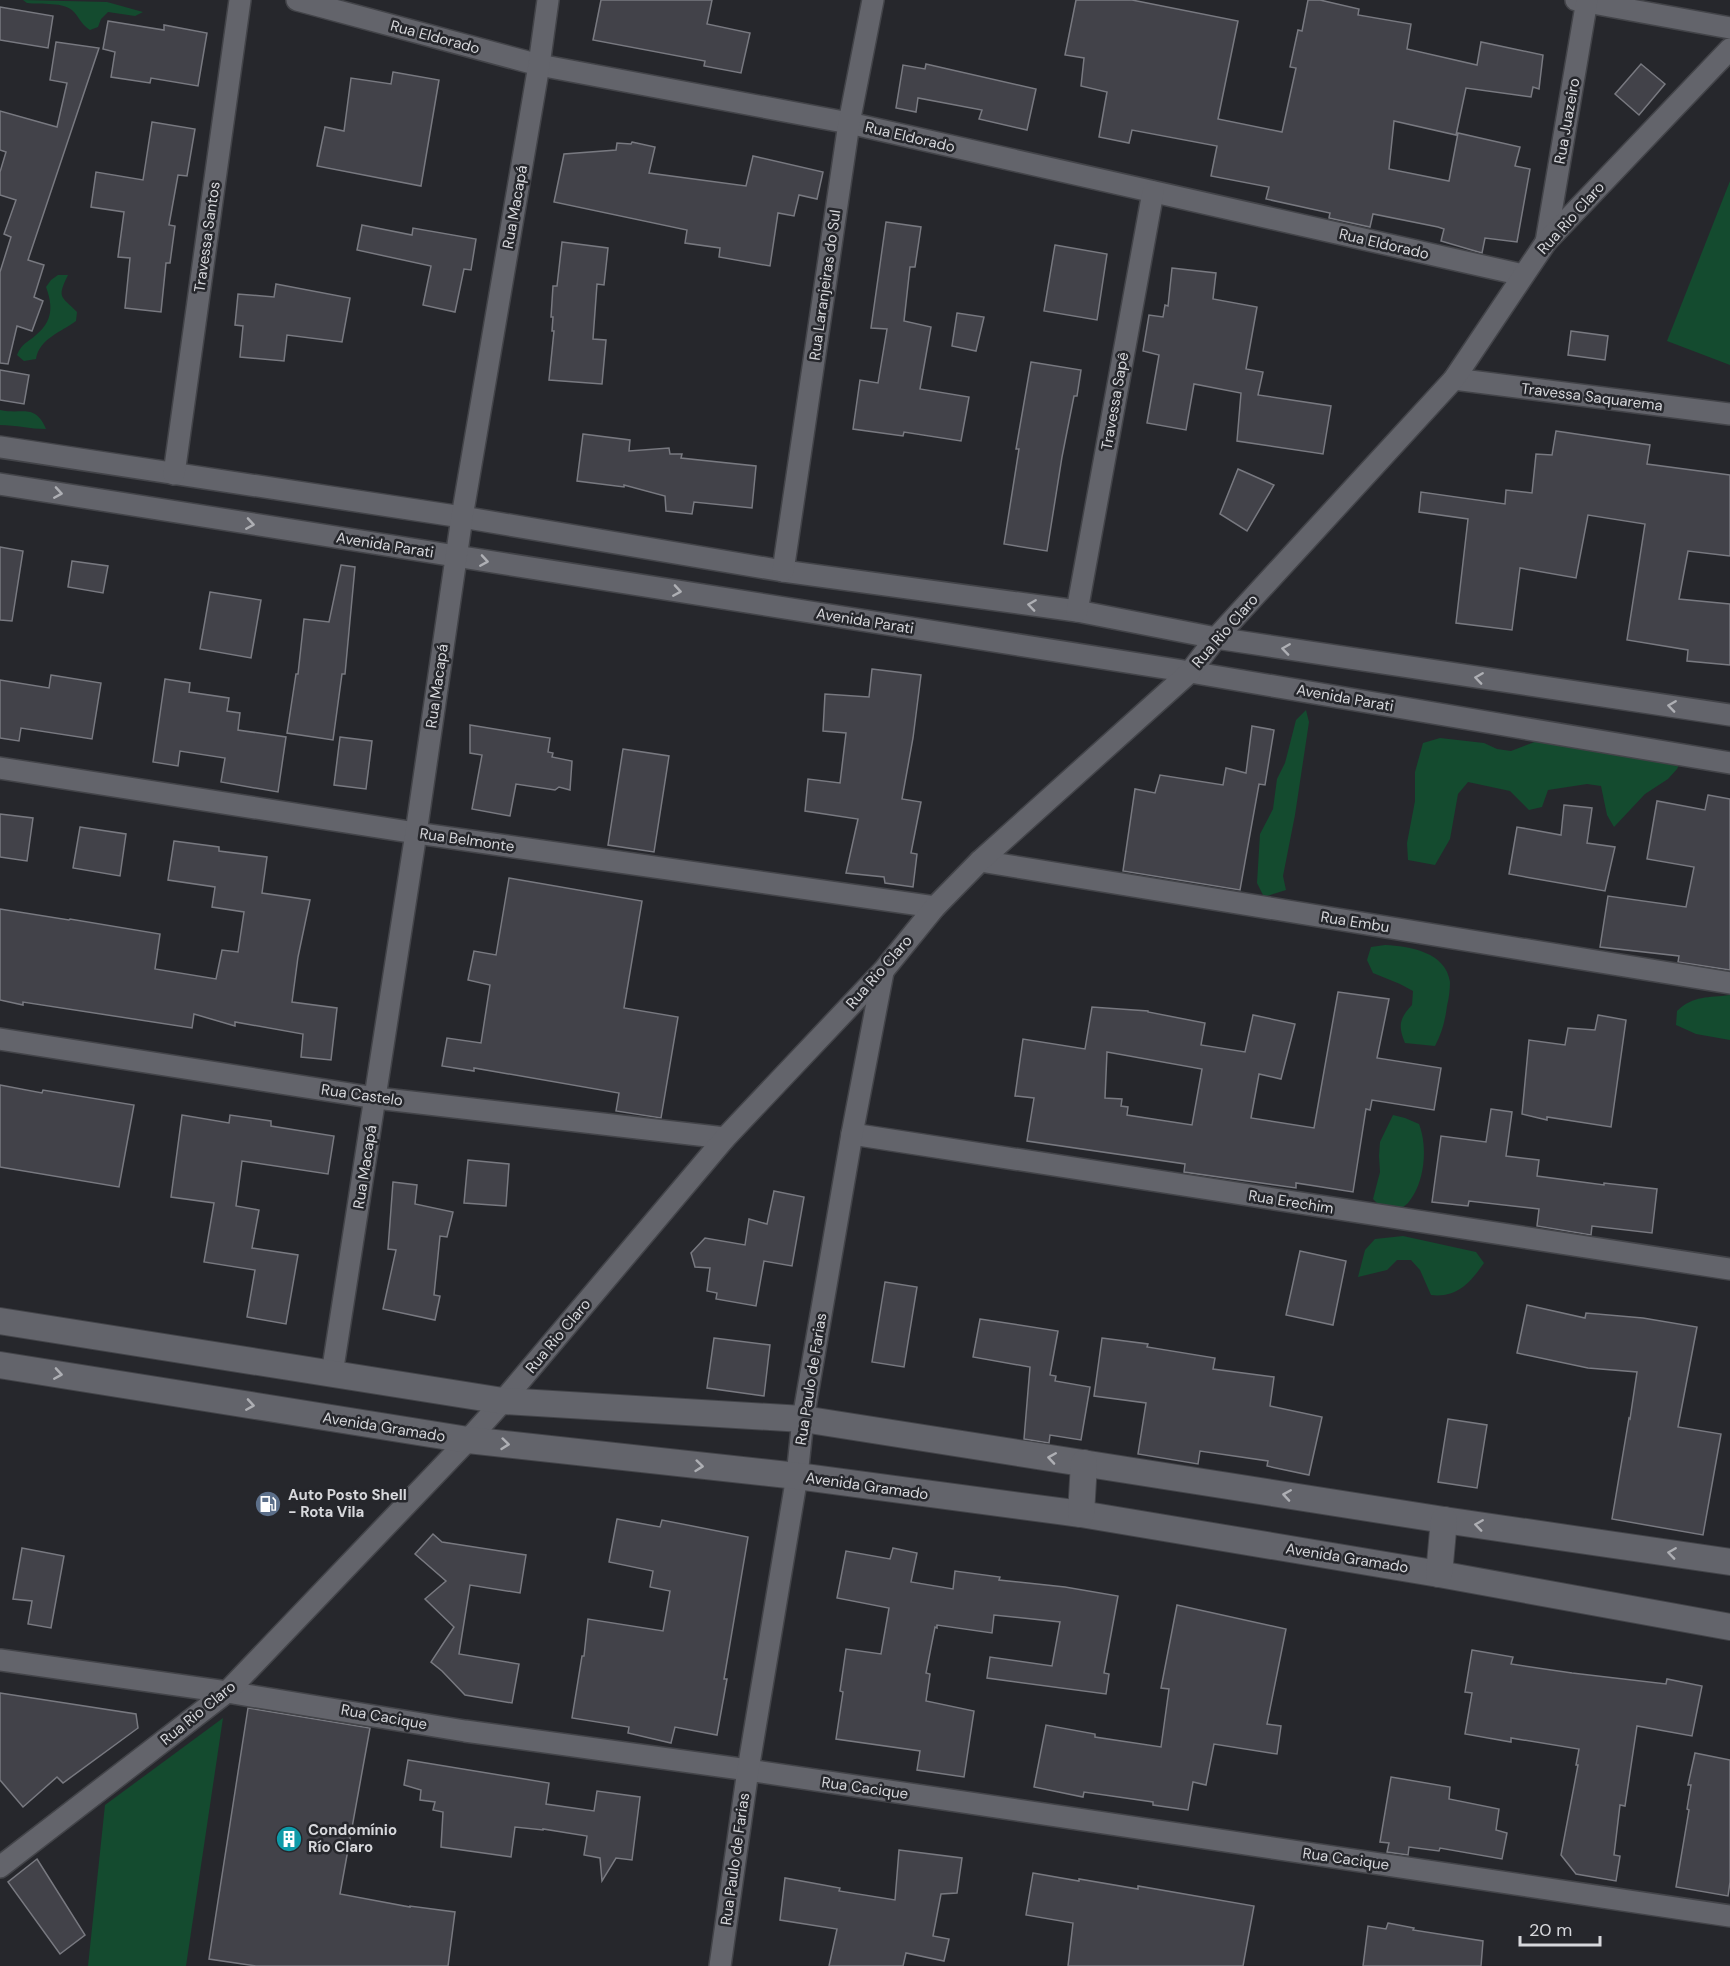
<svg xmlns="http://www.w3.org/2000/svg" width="1730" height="1966" viewBox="0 0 1730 1966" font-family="'DM Sans',sans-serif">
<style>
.green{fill:#144b2f}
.building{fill:#424249;stroke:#787980;stroke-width:1.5;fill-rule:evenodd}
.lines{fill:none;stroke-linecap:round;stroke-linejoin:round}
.minor-casing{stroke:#434449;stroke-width:24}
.tertiary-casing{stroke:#434449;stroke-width:28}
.minor{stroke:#63646b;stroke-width:21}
.tertiary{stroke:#63646b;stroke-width:26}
.oneway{stroke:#aeafb4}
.labels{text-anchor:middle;stroke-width:5;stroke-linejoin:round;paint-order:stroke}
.street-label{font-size:15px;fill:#d7d8dc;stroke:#26272c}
.poi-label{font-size:15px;font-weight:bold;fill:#d7d8dc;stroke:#26272c;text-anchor:start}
</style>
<rect width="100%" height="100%" fill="#26272c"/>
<g class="green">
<path d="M23,0L107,2L143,12L135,16L108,12L101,19L98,27L90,30C82,25 80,19 74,12C64,1 41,5 27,3Z"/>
<path d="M1730,181V365L1667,341Z"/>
<path d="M58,275H68C56,299 62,296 77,312L76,321C61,332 39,339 36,359L24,361L17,355C22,343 27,343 36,335C53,321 53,306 46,287L51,280Z"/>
<path d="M0,410C22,415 35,403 46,429C30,429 16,425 0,425Z"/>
<path d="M1306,710L1309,722L1295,815L1283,876L1286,890L1264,897L1257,883L1260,834L1273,809L1277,779L1285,763L1296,720Z"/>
<path d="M1613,735L1659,741L1684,755L1677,769L1668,779L1645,794L1614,827L1607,815L1601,786L1587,784L1548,790L1542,807L1529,810L1510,791L1468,782L1458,794L1450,839L1435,865L1408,860L1407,843L1415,801V772L1423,743L1440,738L1484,743L1497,749L1511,751L1537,741L1552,739Z"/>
<path d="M1385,945C1409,946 1446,952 1450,982C1450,989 1449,998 1447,1006C1445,1021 1442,1033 1435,1046L1405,1043C1398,1026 1399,1019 1412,1005L1413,991L1400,984L1373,973L1367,960L1371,947Z"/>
<path d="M1730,995V1040L1696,1034L1676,1025L1677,1011C1694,995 1708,998 1730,995Z"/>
<path d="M1393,1115L1405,1118L1419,1124C1428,1147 1425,1183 1408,1203C1405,1206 1400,1209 1396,1212L1383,1209L1373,1199L1380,1172L1379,1156L1380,1142Z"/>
<path d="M1403,1236L1476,1252L1484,1263C1470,1283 1457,1298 1431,1295L1420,1270L1411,1260H1397L1387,1270L1358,1277L1365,1250L1375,1239Z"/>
<path d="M223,1718L186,1966H88L105,1805Z"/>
</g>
<g class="building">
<path d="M601,0H712L707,24L750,33L741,73L704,66L705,61L593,40Z"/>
<path d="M1076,0H1132L1238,21L1218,119L1282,132L1296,68L1290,67L1298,30L1302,31L1308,0H1320L1359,9L1358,15L1411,24L1407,49L1477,65L1481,42L1543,55L1539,89L1533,87L1531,97L1466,88L1456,135L1394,121L1389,169L1449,181L1458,133L1520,147L1515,166L1530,169L1517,242L1485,238L1482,253L1441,241L1444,229L1438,227L1373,214L1370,227L1329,218L1330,213L1266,199L1269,187L1211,176L1217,146L1132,130L1129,143L1099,137L1107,92L1081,86L1084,58L1065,55Z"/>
<path d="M0,7L53,16L48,48L0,40Z"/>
<path d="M108,21L164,30V25L207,33L198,86L151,78L150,83L111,77L115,52L103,49Z"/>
<path d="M56,42L99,48L28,260L44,265L34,297L43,301L32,331L17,326L8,364L0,363V272L11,237L4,234L16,200L0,195V172L6,152L0,150V111L57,127L67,83L50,80Z"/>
<path d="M926,64L1036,89L1027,130L979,119L982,110L918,98L916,112L896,108L903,65L925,69Z"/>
<path d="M1641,64L1665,84L1639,115L1615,94Z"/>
<path d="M393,72L439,80L421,186L317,166L325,127L344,131L351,78L391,84Z"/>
<path d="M152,122L195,129L187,176L178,175L169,225L175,226L170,263H166L161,312L125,308L130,258L118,257L124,212L91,207L96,172L143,180Z"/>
<path d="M632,142L655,147L649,173L746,186L753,156L823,172L817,199L799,195L794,216L778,213L770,266L719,257L720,248L685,243L687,230L554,202L564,154L616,150L617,143L631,144Z"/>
<path d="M886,222L921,227L915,267H910L904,321L931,327L920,389L969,397L961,441L904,432L903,436L853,429L860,380L878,383L887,329L871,328Z"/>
<path d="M362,225L412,235L413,228L476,239L471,270L464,269L455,312L423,305L431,266L357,250Z"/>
<path d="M562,242L608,248L604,285L597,284L593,339L606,340L602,384L549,380L554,331H552L553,317H551L553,286H557Z"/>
<path d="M1055,245L1107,254L1097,320L1044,311Z"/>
<path d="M1172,268L1216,273L1213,299L1257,307L1246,369L1263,372L1258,395L1331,406L1323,454L1237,441L1241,393L1194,384L1186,430L1147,423L1159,355L1143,351L1149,315L1163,317L1165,305L1168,306Z"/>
<path d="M276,284L350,298L342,342L287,335L284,361L240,357L243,326L235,325L238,294L274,297Z"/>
<path d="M957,313L984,317L976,351L952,346Z"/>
<path d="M1571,331L1608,336L1605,360L1568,355Z"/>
<path d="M1031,362L1081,370L1077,396H1074L1062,457L1047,551L1004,544L1019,449H1016Z"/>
<path d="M0,370L29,375L24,404L0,400Z"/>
<path d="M1556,431L1650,445L1647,464L1730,475V556L1688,551L1679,599L1730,604V665L1687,661L1688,650L1627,640L1645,524L1588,515L1576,578L1520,568L1512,630L1456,623L1468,519L1419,512L1421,492L1505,504L1506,490L1532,493L1536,454L1552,455Z"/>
<path d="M583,434L630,440L629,451L669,448L670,454H682L681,458L756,466L752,508L694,502L692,514L666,511L665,496L624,485V487L577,481Z"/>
<path d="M1238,469L1274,485L1247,531L1220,514Z"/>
<path d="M0,547L23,551L12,621L0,620Z"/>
<path d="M72,561L108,566L103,593L68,587Z"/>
<path d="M341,565L355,567L345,674H342L333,740L287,733L296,674H298L304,619L329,622Z"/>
<path d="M210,592L261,600L251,658L200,649Z"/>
<path d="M872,669L921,675L913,738L902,799L921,802L911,853L917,854L913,887L885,883L884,877L846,873L858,819L805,811L808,779L840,783L846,733L823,731L825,694L869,697Z"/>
<path d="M51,675L101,683L92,739L21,728L19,741L0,738V680L49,688Z"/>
<path d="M165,679L190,683L189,692L229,698L227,711L240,713L238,730L286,737L278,792L221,782L225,758L180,751L178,766L153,762Z"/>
<path d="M470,725L550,738L548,752L553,753L552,757L572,761L570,790L559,787L555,790L516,784L510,816L472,809L482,755L470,753Z"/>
<path d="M1252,726L1274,730L1265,785L1259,784L1240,890L1123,871L1135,789L1155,793L1160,775L1223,785L1226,768L1246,773Z"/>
<path d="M340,737L372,741L366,789L334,785Z"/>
<path d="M623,749L669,756L654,852L608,845Z"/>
<path d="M1708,795L1730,799V970L1678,962L1679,956L1600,947L1608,896L1686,907L1694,867L1647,859L1657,801L1705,810Z"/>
<path d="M1564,805L1592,808L1587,843L1615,847L1605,891L1509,874L1517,827L1561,835Z"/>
<path d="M0,814L33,818L27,861L0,857Z"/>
<path d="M80,827L126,834L120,876L73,868Z"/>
<path d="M174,841L219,847V851L267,857L262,893L310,900L298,957L292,1002L337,1008L331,1060L301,1057L303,1034L235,1022V1026L194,1014L192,1028L23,1002V1005L0,1000V909L69,920L70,919L160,934L155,969L216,979L222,950L238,952L244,912L212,907L215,887L168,880Z"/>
<path d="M509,878L642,901L624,1008L678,1017L661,1118L616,1111L619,1093L474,1068V1071L442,1066L447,1038L481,1043L490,985L468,980L474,951L496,955Z"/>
<path d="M1338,992L1389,999L1377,1058L1441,1068L1434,1110L1372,1100L1370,1110L1366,1109L1353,1192L1296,1183V1188L1184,1172L1185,1164L1027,1141L1034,1098L1015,1096L1023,1039L1085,1049L1092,1007L1148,1011V1012L1205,1023L1201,1045L1245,1052L1253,1015L1295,1024L1281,1079L1259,1074L1251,1118L1314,1128ZM1107,1052L1202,1069L1192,1125L1127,1115L1128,1107L1121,1106L1122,1099L1105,1098Z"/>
<path d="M1598,1015L1626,1020L1611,1127L1547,1117V1120L1522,1114L1529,1040L1565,1045L1568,1028L1595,1030Z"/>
<path d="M0,1085L42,1093L43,1090L134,1105L119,1187L0,1167Z"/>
<path d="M1491,1109L1512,1112L1506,1156L1539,1160L1537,1176L1604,1185V1183L1657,1189L1652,1233L1592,1226L1591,1235L1537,1226L1539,1209L1469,1201L1468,1206L1432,1202L1441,1136L1486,1142Z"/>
<path d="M182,1115L229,1123L230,1115L271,1121V1126L334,1136L328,1174L242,1161L236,1206L259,1210L252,1248L298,1255L286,1324L247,1317L255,1270L204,1262L214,1203L171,1197Z"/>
<path d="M468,1160L509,1164L506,1206L464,1203Z"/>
<path d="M393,1182L417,1185L415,1204L453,1212L447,1237L440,1236L434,1295L440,1296L435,1320L383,1309L396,1250L388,1249Z"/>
<path d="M774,1191L804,1197L792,1266L764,1261L756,1306L716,1299L717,1293L707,1291L710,1268L695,1267L691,1253L705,1238L745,1245L749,1219L767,1224Z"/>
<path d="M1300,1251L1346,1261L1333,1325L1286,1315Z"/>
<path d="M885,1282L917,1287L904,1367L872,1362Z"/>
<path d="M1527,1305L1585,1318L1586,1313L1643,1318L1697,1327L1678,1427L1721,1434L1703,1535L1612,1519L1629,1418L1630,1419L1637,1372L1588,1368L1517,1353Z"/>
<path d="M980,1319L1058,1331L1050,1375L1056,1376L1055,1381L1090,1387L1081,1440L1050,1435L1049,1443L1024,1439L1030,1367L973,1357Z"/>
<path d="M714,1338L770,1345L764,1396L707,1388Z"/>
<path d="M1102,1338L1148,1344L1147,1347L1215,1358L1213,1369L1274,1377L1270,1406L1322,1417L1309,1475L1267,1466L1268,1461L1200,1451L1198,1464L1138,1454L1146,1403L1094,1396Z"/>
<path d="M1448,1419L1487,1425L1477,1488L1438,1482Z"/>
<path d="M617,1519L660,1527L662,1520L748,1537L724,1679H727L717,1735L675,1727L671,1743L628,1733L629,1727L572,1718L582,1656H584L588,1619L663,1631L670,1591L650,1587L653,1571L609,1562Z"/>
<path d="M433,1534L442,1542L526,1555L520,1593L470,1585L459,1654L519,1664L512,1703L465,1695L442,1671L431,1662L454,1627L425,1599L446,1581L415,1554Z"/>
<path d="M22,1548L64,1556L51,1628L28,1624L32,1601L13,1599Z"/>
<path d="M893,1548L917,1553L911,1582L953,1589L955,1571L1000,1577L999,1580L1065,1587L1118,1596L1104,1673L1109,1674L1106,1694L987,1678L990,1657L1052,1666L1060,1622L994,1615L992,1633L937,1625V1628L935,1627L926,1673L930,1674L926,1701L974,1711L964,1777L917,1770L920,1751L836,1739L843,1692L840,1691L846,1649L881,1654L889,1608L837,1598L846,1551L890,1559Z"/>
<path d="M1177,1605L1286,1629L1267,1724L1281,1726L1277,1754L1214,1744L1206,1785L1193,1782L1188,1810L1153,1805V1802L1084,1792L1083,1797L1034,1787L1046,1725L1095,1734V1737L1161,1747L1169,1689L1161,1688Z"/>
<path d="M1472,1650L1513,1657L1511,1664L1572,1673L1666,1684L1667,1679L1702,1686L1692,1736L1637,1726L1625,1806L1620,1805L1614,1855L1620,1856L1616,1881L1576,1874L1561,1855L1578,1765H1576L1579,1749L1511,1738V1742L1465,1734L1472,1693L1465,1692Z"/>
<path d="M0,1693L136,1714L138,1728L63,1783L57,1777L23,1807L0,1780Z"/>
<path d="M248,1708L370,1728L340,1894L410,1907V1906L455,1912L448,1966H256L209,1959Z"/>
<path d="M1695,1753L1730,1760V1882L1728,1896L1676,1887L1689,1810L1687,1809L1691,1785H1688Z"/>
<path d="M408,1760L549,1783L546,1804L594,1811L597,1791L640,1797L632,1860L616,1858L602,1881L600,1858L584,1855L587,1836L543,1829V1830L515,1827L511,1857L441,1847L443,1812L433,1810L435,1802L420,1800L421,1790L404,1785Z"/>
<path d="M1391,1777L1450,1787L1449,1799L1499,1809L1496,1830L1507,1833L1502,1859L1440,1848L1439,1851L1409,1847L1408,1855L1387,1852L1389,1843L1380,1842Z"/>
<path d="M899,1850L962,1858L957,1893L941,1894L933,1936L949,1939L944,1961L906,1953L903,1966H829L837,1929L780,1920L785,1878L840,1888L839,1891L895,1900Z"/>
<path d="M37,1859L85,1935L60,1954L8,1882Z"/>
<path d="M1033,1873L1079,1881V1879L1138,1889V1886L1254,1906L1243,1966H1068L1073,1923L1026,1915Z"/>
<path d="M1388,1923L1414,1928L1413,1930L1483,1941L1481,1966H1363L1368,1926L1386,1929Z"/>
</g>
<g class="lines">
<g class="minor-casing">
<g id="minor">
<path d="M297,0L539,65L849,123L1523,275"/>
<path d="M1576,0L1730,28"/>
<path d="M1546,242L1587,0"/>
<path d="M1454,379L1730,414"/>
<path d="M0,447L462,517L783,571L1077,611L1216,638L1730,715"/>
<path d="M174,474L240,0"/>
<path d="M0,484L1190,672L1730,763"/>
<path d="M783,571L849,123L873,0"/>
<path d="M1077,611L1153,192"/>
<path d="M0,768L416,833L935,907"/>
<path d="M980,861L1730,983"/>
<path d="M0,1039L376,1098L725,1138"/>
<path d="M852,1134L1730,1269"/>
<path d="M332,1374L416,833L462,517L539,65L548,0"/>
<path d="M0,1660L227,1692L465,1731L748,1770L1730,1916"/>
<path d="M0,1867L227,1692L468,1440L503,1401L725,1138L883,971L935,907L980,861L1190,672L1216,638L1454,379L1546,242L1730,49"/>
<path d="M720,1966L748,1770L797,1476L803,1419L852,1134L883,972"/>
</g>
</g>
<g class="tertiary-casing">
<g id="tertiary">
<path d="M0,1321L503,1401L803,1419L1444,1520L1730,1562"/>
<path d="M0,1365L468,1440L797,1476L1081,1514L1439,1574L1730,1627"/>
<path d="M1081,1514L1084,1463"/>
<path d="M1439,1574L1444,1520"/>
</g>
</g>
<use href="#minor" class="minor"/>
<use href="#tertiary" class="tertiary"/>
</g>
<defs><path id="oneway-chevron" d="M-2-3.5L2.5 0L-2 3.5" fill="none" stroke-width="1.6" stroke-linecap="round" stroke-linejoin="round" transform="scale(1.5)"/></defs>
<g class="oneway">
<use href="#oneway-chevron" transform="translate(58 493) rotate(9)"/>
<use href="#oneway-chevron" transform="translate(250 524) rotate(9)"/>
<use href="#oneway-chevron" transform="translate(484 561) rotate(9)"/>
<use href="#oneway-chevron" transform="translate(677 591) rotate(9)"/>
<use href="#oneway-chevron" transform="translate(1032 605) rotate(-172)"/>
<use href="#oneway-chevron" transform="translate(1286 649) rotate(-172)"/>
<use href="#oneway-chevron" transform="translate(1479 678) rotate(-172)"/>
<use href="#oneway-chevron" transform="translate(1672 706) rotate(-172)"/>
<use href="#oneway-chevron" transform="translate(58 1374) rotate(9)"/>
<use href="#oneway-chevron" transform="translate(250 1405) rotate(9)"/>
<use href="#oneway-chevron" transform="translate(505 1444) rotate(6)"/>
<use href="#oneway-chevron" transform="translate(1052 1458) rotate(-171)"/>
<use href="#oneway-chevron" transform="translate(699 1466) rotate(6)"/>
<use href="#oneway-chevron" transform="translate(1287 1495) rotate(-171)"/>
<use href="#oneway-chevron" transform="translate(1479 1525) rotate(-172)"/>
<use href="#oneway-chevron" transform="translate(1672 1553) rotate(-172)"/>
</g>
<defs>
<g id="fuel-disc" transform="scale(1.35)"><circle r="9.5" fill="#5c6f8a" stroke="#26272c"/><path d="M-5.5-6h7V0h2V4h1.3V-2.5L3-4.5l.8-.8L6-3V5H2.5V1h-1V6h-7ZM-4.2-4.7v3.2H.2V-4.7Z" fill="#fff"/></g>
<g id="building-disc" transform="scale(1.35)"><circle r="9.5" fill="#0f9aa8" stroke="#26272c"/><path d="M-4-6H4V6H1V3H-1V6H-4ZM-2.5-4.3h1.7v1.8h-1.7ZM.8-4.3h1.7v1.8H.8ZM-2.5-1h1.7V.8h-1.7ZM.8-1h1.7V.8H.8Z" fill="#fff"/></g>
</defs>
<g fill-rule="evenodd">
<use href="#fuel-disc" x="268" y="1504"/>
<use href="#building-disc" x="289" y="1839"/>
</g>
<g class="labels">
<g class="street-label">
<text transform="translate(435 37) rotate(15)" y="5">Rua Eldorado</text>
<text transform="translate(1567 121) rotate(-80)" y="5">Rua Juazeiro</text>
<text transform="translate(910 137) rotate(13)" y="5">Rua Eldorado</text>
<text transform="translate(515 207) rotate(-80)" y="5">Rua Macapá</text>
<text transform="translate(1571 218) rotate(-48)" y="5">Rua Rio Claro</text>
<text transform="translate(207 237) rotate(-82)" y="5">Travessa Santos</text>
<text transform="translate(1384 244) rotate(13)" y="5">Rua Eldorado</text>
<text transform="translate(825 285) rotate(-82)" y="5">Rua Laranjeiras do Sul</text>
<text transform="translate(1592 397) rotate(7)" y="5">Travessa Saquarema</text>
<text transform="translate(1115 401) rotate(-80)" y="5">Travessa Sapê</text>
<text transform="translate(385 545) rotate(9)" y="5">Avenida Parati</text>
<text transform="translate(865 621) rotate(9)" y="5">Avenida Parati</text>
<text transform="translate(1225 631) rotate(-49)" y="5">Rua Rio Claro</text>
<text transform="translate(437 686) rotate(-82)" y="5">Rua Macapá</text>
<text transform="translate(1345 698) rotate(10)" y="5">Avenida Parati</text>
<text transform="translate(467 840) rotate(8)" y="5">Rua Belmonte</text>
<text transform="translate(1355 922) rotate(9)" y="5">Rua Embu</text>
<text transform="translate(879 972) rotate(-49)" y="5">Rua Rio Claro</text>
<text transform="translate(362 1095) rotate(8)" y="5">Rua Castelo</text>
<text transform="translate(365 1167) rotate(-81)" y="5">Rua Macapá</text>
<text transform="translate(1291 1202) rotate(9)" y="5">Rua Erechim</text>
<text transform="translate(558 1336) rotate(-50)" y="5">Rua Rio Claro</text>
<text transform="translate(811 1379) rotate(-81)" y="5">Rua Paulo de Farias</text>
<text transform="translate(384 1427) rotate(9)" y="5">Avenida Gramado</text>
<text transform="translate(867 1486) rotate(8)" y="5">Avenida Gramado</text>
<text transform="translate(1347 1558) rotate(9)" y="5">Avenida Gramado</text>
<text transform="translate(198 1713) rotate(-39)" y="5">Rua Rio Claro</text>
<text transform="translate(384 1717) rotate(10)" y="5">Rua Cacique</text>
<text transform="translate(865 1788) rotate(8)" y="5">Rua Cacique</text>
<text transform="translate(735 1859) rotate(-82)" y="5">Rua Paulo de Farias</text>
<text transform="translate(1346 1859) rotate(8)" y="5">Rua Cacique</text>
</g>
<g class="poi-label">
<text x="288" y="1500">Auto Posto Shell<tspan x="288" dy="17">- Rota Vila</tspan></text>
<text x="308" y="1835">Condomínio<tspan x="308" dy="17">Río Claro</tspan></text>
</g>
</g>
<path d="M1520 1936v9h80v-9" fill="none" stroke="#d7d8dc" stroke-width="3"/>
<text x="1529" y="1936" font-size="18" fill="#d7d8dc" stroke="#26272c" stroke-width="4.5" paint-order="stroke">20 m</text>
</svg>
